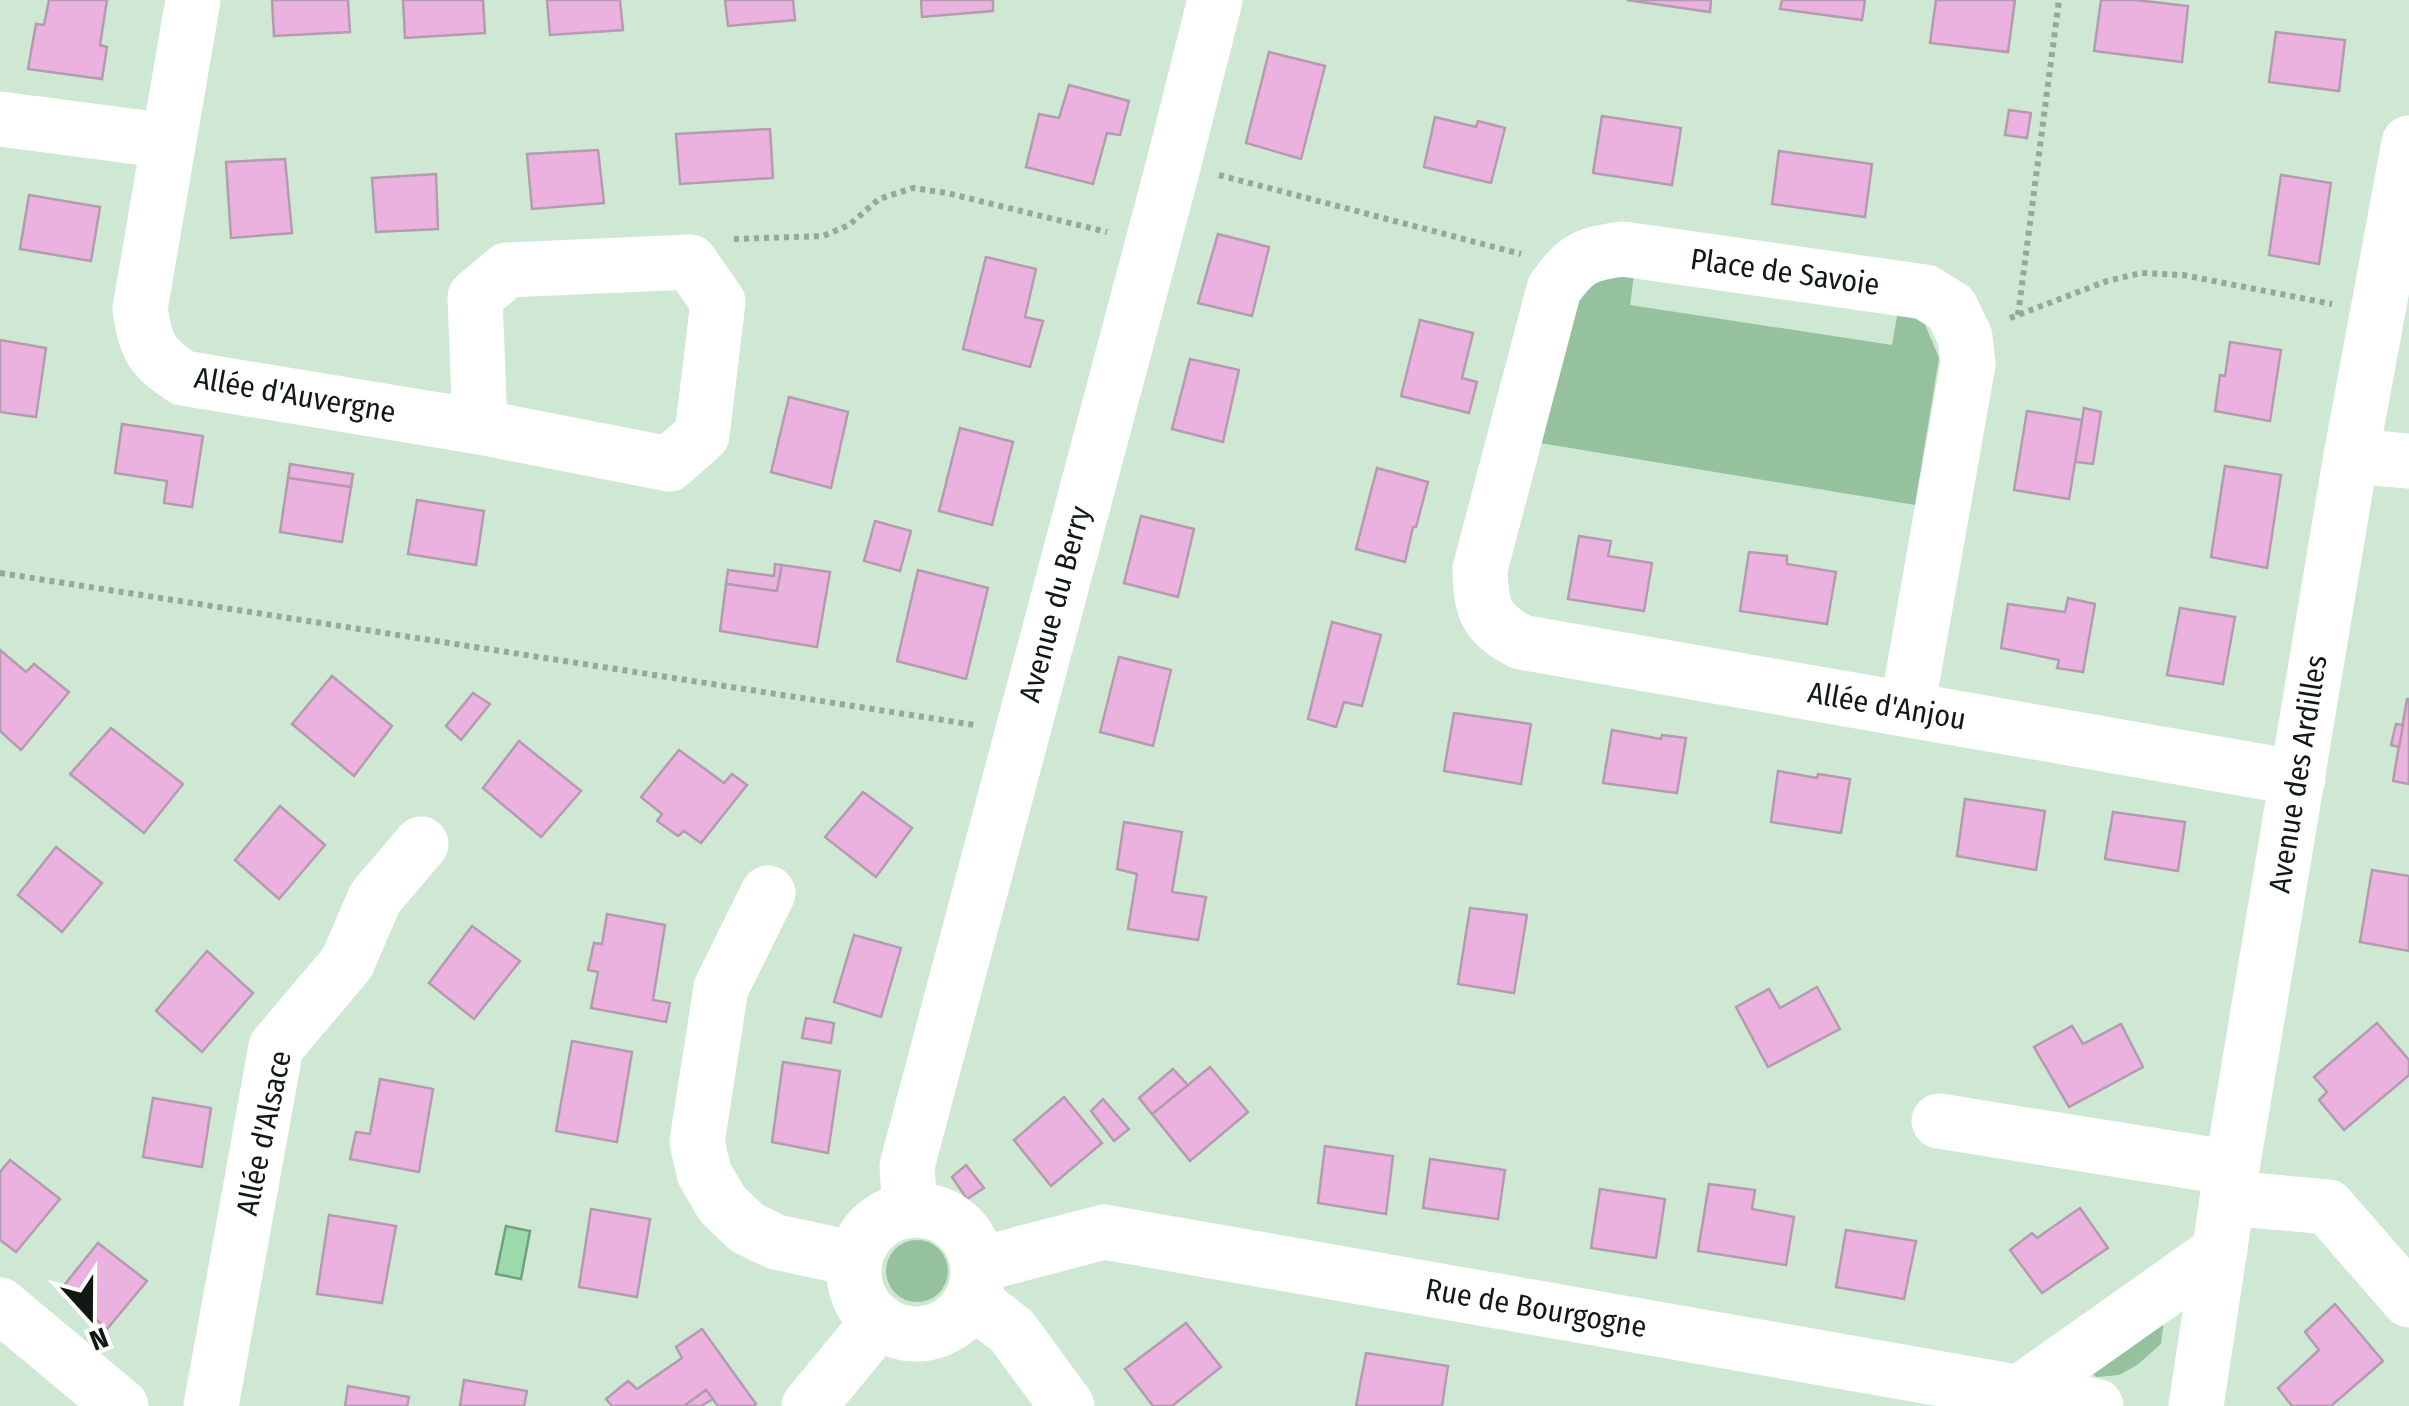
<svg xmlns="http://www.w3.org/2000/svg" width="2409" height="1406" viewBox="0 0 2409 1406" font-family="'Fira Sans Condensed',sans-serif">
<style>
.green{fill:#95c19f}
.water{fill:#9cd9ab;stroke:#729f7d;stroke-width:2.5}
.building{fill:#ebb2df;stroke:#b49baf;stroke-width:2.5}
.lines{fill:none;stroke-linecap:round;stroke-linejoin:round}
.path{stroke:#94a998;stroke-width:6;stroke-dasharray:5 5;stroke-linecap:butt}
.minor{stroke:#fff;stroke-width:55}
.labels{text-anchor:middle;stroke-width:8;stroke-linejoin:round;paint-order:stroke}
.street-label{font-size:30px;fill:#101912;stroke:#fff}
</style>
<rect width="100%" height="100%" fill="#cee8d3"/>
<g class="green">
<path d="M1635,268L1630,305L1892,345L1899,305L1924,322L1939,358L1915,505L1540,443L1575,305L1591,281Z"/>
<circle cx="917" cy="1271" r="31"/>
<path d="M2164,1320L2161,1344L2137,1365L2119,1375L2097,1377L2087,1370Z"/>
</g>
<path class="water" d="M506,1226L530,1231L521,1279L496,1274Z"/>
<g class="building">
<path d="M49,0H107L100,45L107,47L102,79L28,69L36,24L44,25Z"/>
<path d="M272,0H348L350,32L274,36Z"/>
<path d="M403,0H483L485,33L405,38Z"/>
<path d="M547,0H620L623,30L550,35Z"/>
<path d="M725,0H793L795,20L728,26Z"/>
<path d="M921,0H993V11L922,17Z"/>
<path d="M1627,0H1711L1710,12Z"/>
<path d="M1782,0H1865L1862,20L1780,9Z"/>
<path d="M1936,0H2015L2008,52L1930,43Z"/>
<path d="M2101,0H2136L2188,6L2182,62L2094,51Z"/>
<path d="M2276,32L2345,40L2339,91L2269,82Z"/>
<path d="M1269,52L1325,66L1301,159L1246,143Z"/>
<path d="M1069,85L1129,101L1120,135L1107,133L1093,184L1026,167L1039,114L1059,118Z"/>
<path d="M2009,110L2031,113L2027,138L2005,135Z"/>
<path d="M1602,116L1681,128L1672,185L1593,173Z"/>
<path d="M1435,117L1476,127L1478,121L1505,128L1491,183L1424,167Z"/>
<path d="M770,129L773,178L680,184L676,134Z"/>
<path d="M598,150L604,203L532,209L527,154Z"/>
<path d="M1779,151L1872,164L1865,217L1772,204Z"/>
<path d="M285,159L292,233L231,238L226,162Z"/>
<path d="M436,174L438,229L376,232L372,178Z"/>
<path d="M2281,175L2331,183L2319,264L2269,255Z"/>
<path d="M29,195L100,207L91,261L20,249Z"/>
<path d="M1218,234L1269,247L1252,316L1198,303Z"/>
<path d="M986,257L1036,269L1025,317L1043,321L1030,367L963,349Z"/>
<path d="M1420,320L1473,333L1462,378L1477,382L1469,413L1401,396Z"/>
<path d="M0,340L46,348L36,417L0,412Z"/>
<path d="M2230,342L2281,350L2270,421L2215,411L2220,375L2225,376Z"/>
<path d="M1190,359L1239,370L1223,442L1172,429Z"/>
<path d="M789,397L848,412L831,488L771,472Z"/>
<path d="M2084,408L2101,412L2093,464L2075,462Z"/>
<path d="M2027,411L2082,420L2069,499L2014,490Z"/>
<path d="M122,424L203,436L192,507L164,503L167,481L115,473Z"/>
<path d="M960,428L1013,442L992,525L939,511Z"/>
<path d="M290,464L353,474L351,487L288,478Z"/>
<path d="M2225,466L2281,475L2267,568L2211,557Z"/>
<path d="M1377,468L1428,482L1416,527H1413L1405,562L1356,549Z"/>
<path d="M288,478L351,487L342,542L280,532Z"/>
<path d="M417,500L484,511L476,565L408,554Z"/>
<path d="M1141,516L1194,529L1178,597L1124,583Z"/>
<path d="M875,521L911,531L900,571L864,561Z"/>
<path d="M1579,536L1611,541L1608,556L1652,563L1644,611L1568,599Z"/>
<path d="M1749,552L1787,556V564L1836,572L1827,624L1740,611Z"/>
<path d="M775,564L782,565L777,591L726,584L728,570L774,576Z"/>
<path d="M782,565L830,572L817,647L720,631L726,584L777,591Z"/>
<path d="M918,570L988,588L966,679L897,661Z"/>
<path d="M2068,598L2095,604L2083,672L2057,668L2059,660L2001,648L2008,604L2065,612Z"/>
<path d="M2180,608L2235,617L2223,684L2167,675Z"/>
<path d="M1332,622L1381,635L1362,706L1344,702L1336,727L1308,719Z"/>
<path d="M0,650L26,672L34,664L69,692L21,750L0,731Z"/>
<path d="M1119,657L1171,670L1153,746L1100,732Z"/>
<path d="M332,676L392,726L354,776L292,724Z"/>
<path d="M473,693L490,704L461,740L446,726Z"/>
<path d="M2407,699H2409V784L2393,781Z"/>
<path d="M1454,713L1531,724L1521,784L1444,771Z"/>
<path d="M2396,724L2403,725L2399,747L2391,745Z"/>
<path d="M111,728L183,784L144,833L70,774Z"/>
<path d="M1612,730L1661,739L1662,735L1686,738L1677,793L1603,783Z"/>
<path d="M519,741L581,791L541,837L483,788Z"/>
<path d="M679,750L724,783L732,774L747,785L701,843L684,831L678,836L657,821L662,814L641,797Z"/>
<path d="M1778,771L1817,778L1818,774L1850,779L1841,833L1771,822Z"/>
<path d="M863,792L912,828L876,877L825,837Z"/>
<path d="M1965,799L2045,811L2036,870L1957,856Z"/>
<path d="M280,806L325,845L279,899L235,860Z"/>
<path d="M2113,812L2185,822L2178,871L2105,859Z"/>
<path d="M1124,822L1182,832L1172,892L1206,897L1198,940L1128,929L1137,874L1117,869Z"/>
<path d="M56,847L102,883L62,932L18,895Z"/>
<path d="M2372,870L2409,876V951L2360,942Z"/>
<path d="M1470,908L1527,915L1514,993L1458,984Z"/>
<path d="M607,914L665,925L653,1000L670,1003L666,1022L591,1008L598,972L588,970L594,943L602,944Z"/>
<path d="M472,926L520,961L474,1019L429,983Z"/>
<path d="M854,935L901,948L881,1017L834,1002Z"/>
<path d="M207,951L253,993L202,1052L156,1011Z"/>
<path d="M1817,987L1840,1029L1768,1067L1736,1007L1769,989L1780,1008Z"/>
<path d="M806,1018L834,1023L831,1043L802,1038Z"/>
<path d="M2377,1023L2409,1060V1075L2344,1130L2319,1100L2327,1092L2314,1077Z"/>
<path d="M2121,1024L2143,1067L2069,1107L2034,1047L2072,1026L2083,1044Z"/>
<path d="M572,1041L632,1052L617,1142L556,1131Z"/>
<path d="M783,1062L840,1071L828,1153L772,1142Z"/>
<path d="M1210,1067L1248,1112L1190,1161L1152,1114Z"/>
<path d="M1173,1069L1188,1085L1152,1114L1139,1098Z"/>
<path d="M380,1079L433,1089L419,1172L350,1159L356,1132L370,1134Z"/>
<path d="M1064,1097L1102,1143L1051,1186L1014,1140Z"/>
<path d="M153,1098L211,1108L202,1167L143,1157Z"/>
<path d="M1103,1099L1129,1129L1114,1141L1091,1111Z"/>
<path d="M1325,1146L1393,1156L1386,1214L1318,1203Z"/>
<path d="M1430,1159L1505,1170L1498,1219L1423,1208Z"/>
<path d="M10,1160L60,1199L16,1252L0,1240V1172Z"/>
<path d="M966,1165L984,1188L967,1199L952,1177Z"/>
<path d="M1709,1184L1755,1190L1752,1209L1794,1217L1786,1265L1698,1251Z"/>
<path d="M1600,1189L1665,1199L1656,1258L1591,1248Z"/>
<path d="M2080,1208L2108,1248L2042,1293L2010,1250L2032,1233L2037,1238Z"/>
<path d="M591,1209L650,1219L637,1297L579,1287Z"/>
<path d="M329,1215L396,1226L382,1303L317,1294Z"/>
<path d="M1846,1230L1916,1241L1904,1299L1836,1287Z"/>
<path d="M98,1243L147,1281L107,1329L61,1289Z"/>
<path d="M2335,1304L2383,1361L2331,1406H2292L2278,1388L2319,1350L2305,1332Z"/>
<path d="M1186,1323L1221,1367L1172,1406H1153L1125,1369Z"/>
<path d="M702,1329L756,1404L753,1406H718L706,1390L684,1406H612L606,1399L628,1381L637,1389L682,1358L676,1347Z"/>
<path d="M1366,1353L1448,1366L1442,1406H1356Z"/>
<path d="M464,1380L527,1391L524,1406H460Z"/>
<path d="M348,1386L409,1397L407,1406H345Z"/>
<path d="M706,1390L713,1399L701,1406H684Z"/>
</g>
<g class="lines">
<g class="path">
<path d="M1219,175L1521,254"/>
<path d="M734,239L823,236L849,225L879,199L913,188L947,193L1107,232"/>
<path d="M2018,315L2059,0"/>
<path d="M2010,318L2107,281L2141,273L2183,275L2332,304"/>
<path d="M0,573L975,725"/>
</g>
<g class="minor">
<path d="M193,0L140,309C146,347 151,357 183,378L480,427L669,464L702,435L718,302L690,262L507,270L475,297L480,427"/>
<path d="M0,119L168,141"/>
<path d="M2351,456L2409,461"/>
<path d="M1907,709L1968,364L1965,337L1951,308L1925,292L1623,249C1585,254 1576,258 1554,289L1480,569C1481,609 1485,623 1521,642L2298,778"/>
<path d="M768,893L721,988L697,1142L704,1173L722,1204L747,1228L776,1242L855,1259"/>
<path d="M1939,1121L2232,1168"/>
<path d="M2227,1198L2328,1207L2409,1300"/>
<path d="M910,1210L907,1166L1174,163L1215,0"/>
<circle cx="916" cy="1272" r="62"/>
<path d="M978,1265L1104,1232L2096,1406"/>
<path d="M972,1300L1012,1331L1067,1406"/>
<path d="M0,1305L121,1406"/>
<path d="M2019,1393L2220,1251"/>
<path d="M211,1406L276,1047L347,963L375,898L421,844"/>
<path d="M809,1406L879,1321"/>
<path d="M2196,1406L2232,1168L2351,456L2409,143"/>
</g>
</g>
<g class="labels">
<g class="street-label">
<text transform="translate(1785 272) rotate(8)" y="10">Place de Savoie</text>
<text transform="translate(295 395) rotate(10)" y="10">Allée d'Auvergne</text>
<text transform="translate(1055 604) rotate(-75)" y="10">Avenue du Berry</text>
<text transform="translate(1887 706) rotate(10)" y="10">Allée d'Anjou</text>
<text transform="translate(2298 774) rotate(-81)" y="10">Avenue des Ardilles</text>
<text transform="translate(264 1133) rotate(-78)" y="10">Allée d'Alsace</text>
<text transform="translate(1536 1308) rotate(10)" y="10">Rue de Bourgogne</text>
</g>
</g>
<g transform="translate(90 1316) rotate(159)" stroke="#ffffff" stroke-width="8" paint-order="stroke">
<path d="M0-8L18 38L0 25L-18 38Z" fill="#101912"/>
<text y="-15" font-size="28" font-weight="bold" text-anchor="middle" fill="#101912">N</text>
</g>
</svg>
